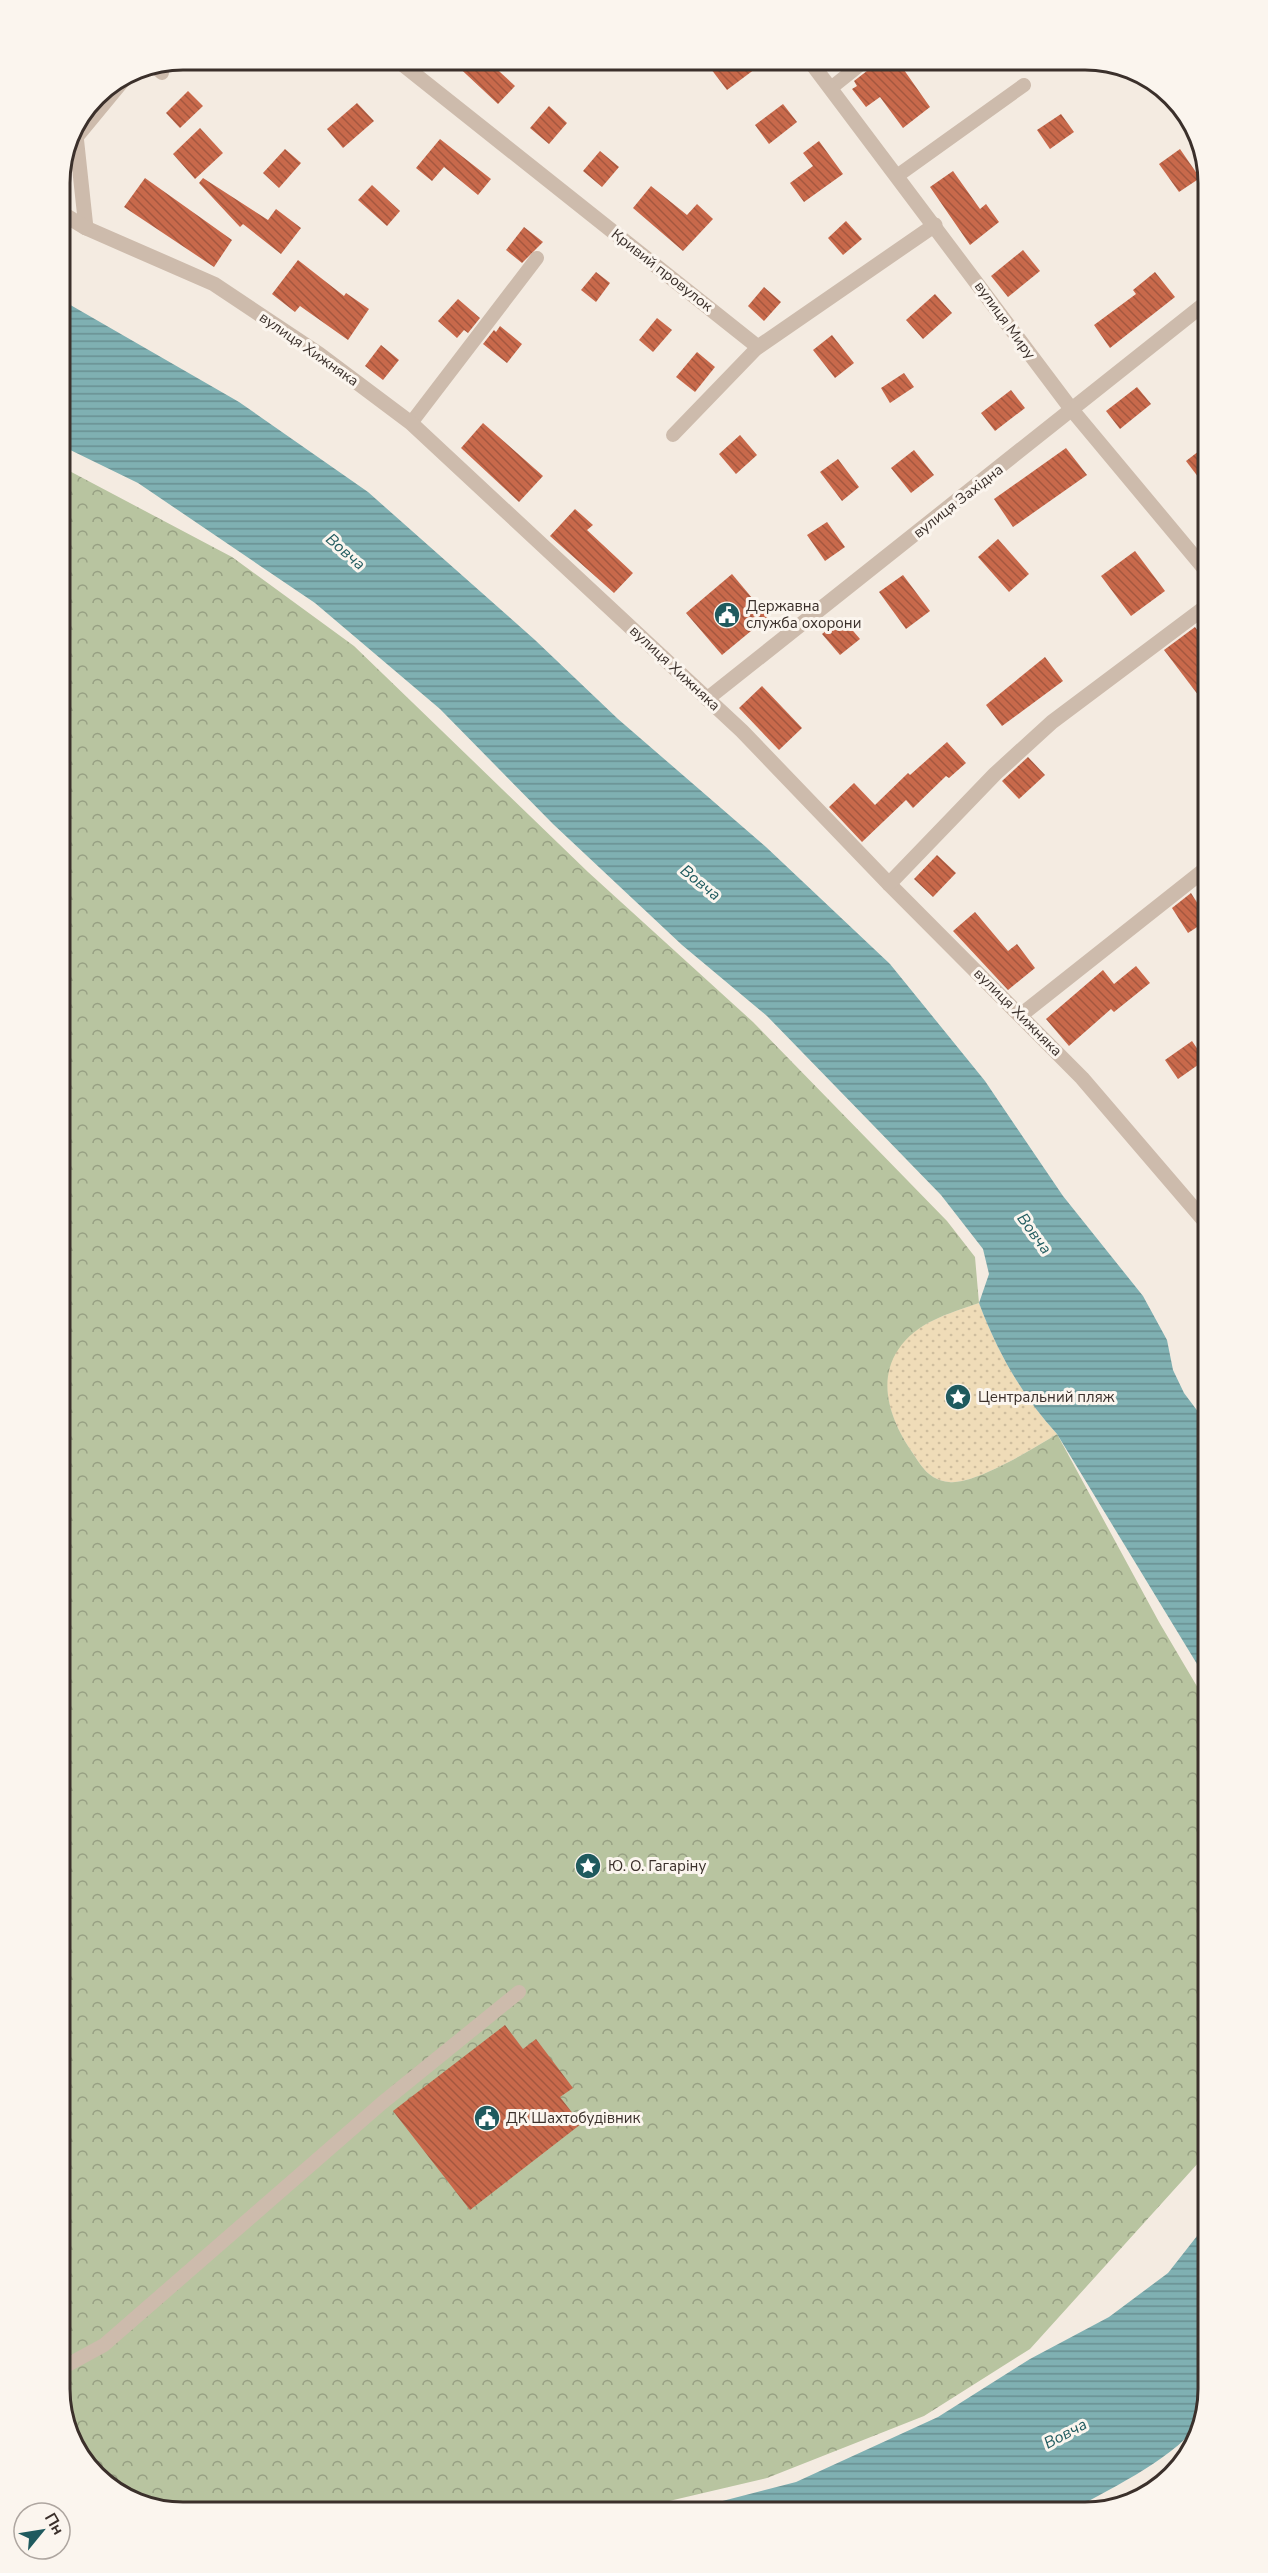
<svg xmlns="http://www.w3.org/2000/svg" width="1268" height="2573" viewBox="0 0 1268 2573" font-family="'Nunito Sans',sans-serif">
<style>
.sand{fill:url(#sand-dots)}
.park{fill:url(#park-crowns)}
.water{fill:url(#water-rules)}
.building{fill:url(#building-back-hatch)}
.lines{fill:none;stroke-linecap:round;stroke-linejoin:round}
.lane{stroke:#cdbbac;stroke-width:14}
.street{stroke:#cdbbac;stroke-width:15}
.labels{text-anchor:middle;stroke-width:6;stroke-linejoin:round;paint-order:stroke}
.street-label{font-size:15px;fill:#3b302b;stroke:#fbf5ee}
.poi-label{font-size:15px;fill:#3b302b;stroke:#fbf5ee;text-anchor:start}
.water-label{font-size:16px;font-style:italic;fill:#1f5a5e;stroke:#fbf5ee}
.rim{fill:none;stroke:#3b302b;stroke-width:3}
</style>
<defs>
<pattern id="sand-dots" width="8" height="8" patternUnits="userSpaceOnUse" patternTransform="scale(1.5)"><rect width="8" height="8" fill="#efdcb8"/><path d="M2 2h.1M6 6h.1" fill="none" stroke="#cebd9e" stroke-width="1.8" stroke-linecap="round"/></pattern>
<pattern id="park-crowns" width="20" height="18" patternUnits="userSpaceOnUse" patternTransform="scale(1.5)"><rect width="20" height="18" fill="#b8c4a0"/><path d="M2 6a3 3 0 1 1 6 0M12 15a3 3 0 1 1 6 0" fill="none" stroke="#97a083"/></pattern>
<pattern id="water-rules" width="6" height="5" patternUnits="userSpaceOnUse" patternTransform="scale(1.5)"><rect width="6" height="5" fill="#7fb0b2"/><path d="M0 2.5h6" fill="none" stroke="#699091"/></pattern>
<pattern id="building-back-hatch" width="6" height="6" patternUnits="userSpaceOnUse" patternTransform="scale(1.5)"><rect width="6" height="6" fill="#c8694b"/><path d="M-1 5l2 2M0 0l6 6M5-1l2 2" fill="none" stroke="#a4573f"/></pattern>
</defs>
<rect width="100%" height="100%" fill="#f4ebe1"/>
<path class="sand" d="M979,1303C997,1351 1022,1396 1057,1434C1034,1448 975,1485 949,1482C929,1480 922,1467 912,1452C892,1423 876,1383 897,1350C916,1322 948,1314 979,1303Z"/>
<path class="park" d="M60,466L232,557L354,646L588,872L753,1022L947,1221L975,1257L979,1303C948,1314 916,1322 898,1350C876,1383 892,1423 912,1452C922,1467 929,1480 949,1482C975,1485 1034,1448 1057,1434L1159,1622L1208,1705V2145L1200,2161L1030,2349L924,2416L767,2478L618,2513H175L108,2488L69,2437L60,2390Z"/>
<g class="water">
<path d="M60,299L239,402L368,492L535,640L618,719L766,847L890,964L985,1081L1063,1196L1143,1296L1167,1340L1173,1370L1184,1393L1208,1425V1689L1197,1664L1057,1434C1022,1396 997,1351 979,1303L989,1274L983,1249L941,1195L767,1016L682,945L553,824L440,709L315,603L138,483L60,445Z"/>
<path d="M1208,2222C1208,2262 1216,2400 1196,2427C1171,2460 1103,2493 1066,2513H676L796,2482L938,2417L1030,2359L1109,2317L1168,2273Z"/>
</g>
<g class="building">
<path d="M451,60H487L515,86L498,104Z"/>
<path d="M723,60H767L727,90L711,69Z"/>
<path d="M875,60H897L930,107L903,128L880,97L866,107L852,89L857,86L854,81L872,67Z"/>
<path d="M188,91L203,106L180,128L166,113Z"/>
<path d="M357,103L374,121L343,148L327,129Z"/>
<path d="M783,104L797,122L769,144L755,125Z"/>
<path d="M549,106L567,123L549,144L530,128Z"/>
<path d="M1061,114L1074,132L1050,149L1037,130Z"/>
<path d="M200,128L223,153L195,179L173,154Z"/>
<path d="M440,139L491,179L478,195L444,167L432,181L416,168Z"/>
<path d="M819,141L843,174L804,202L790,183L813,166L803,153Z"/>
<path d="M285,149L301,163L279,188L263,173Z"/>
<path d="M1180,149L1200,178L1179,192L1159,164Z"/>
<path d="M600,151L619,167L602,187L583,171Z"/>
<path d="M953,171L980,209L986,204L999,222L970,245L930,187Z"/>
<path d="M145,178L232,240L214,267L124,207Z"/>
<path d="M203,178L268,220L276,209L301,228L281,254L243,224L240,227L199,183Z"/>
<path d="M372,185L400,211L387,226L358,200Z"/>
<path d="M651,186L687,215L697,204L713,219L683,251L633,208Z"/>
<path d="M846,221L862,239L843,255L828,238Z"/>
<path d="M524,227L543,242L522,263L506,250Z"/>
<path d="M1023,250L1040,271L1008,297L991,276Z"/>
<path d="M298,260L344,296L346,293L369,309L348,340L300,306L295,312L272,294Z"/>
<path d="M596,272L610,283L596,302L581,290Z"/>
<path d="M1155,272L1175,297L1110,348L1094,325L1136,294L1133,290Z"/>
<path d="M764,287L781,302L764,321L748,306Z"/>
<path d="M935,294L952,313L923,339L906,320Z"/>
<path d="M458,299L480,318L468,333L464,330L457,338L438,321Z"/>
<path d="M657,318L672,330L653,352L639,340Z"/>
<path d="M500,326L522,344L507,363L483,344L494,330L496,332Z"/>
<path d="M832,335L854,363L835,378L813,350Z"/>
<path d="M381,345L399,360L383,380L365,366Z"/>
<path d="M697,352L715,367L695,392L676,377Z"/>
<path d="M904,373L914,387L890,403L881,388Z"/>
<path d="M1137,387L1151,404L1120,429L1106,411Z"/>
<path d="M1011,390L1025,408L995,431L981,413Z"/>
<path d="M483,423L543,476L519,502L461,448Z"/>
<path d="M740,435L757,455L736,474L719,454Z"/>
<path d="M1208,444V490L1186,461Z"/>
<path d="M1066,448L1087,475L1013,527L994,499Z"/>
<path d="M914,450L934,475L911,493L891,468Z"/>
<path d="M838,459L859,487L842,501L820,472Z"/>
<path d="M575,509L593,525L587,530L633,573L614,593L550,536Z"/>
<path d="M827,522L845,547L825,561L807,535Z"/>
<path d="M998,539L1029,574L1009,592L978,557Z"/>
<path d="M1135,551L1165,591L1131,616L1101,576Z"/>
<path d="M732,574L768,617L722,655L686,613Z"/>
<path d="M903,575L930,611L906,629L879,592Z"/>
<path d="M842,618L860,639L840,655L822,634Z"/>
<path d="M1195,627L1208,645V708L1164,650Z"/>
<path d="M1045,657L1063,681L1002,726L986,705Z"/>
<path d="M762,686L802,728L779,750L739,708Z"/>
<path d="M947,742L966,763L949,778L946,776L913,808L906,800L862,842L829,807L854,783L875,805L908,773L910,775Z"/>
<path d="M1028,757L1045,775L1019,799L1002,781Z"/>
<path d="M937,855L956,873L933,897L914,879Z"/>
<path d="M1191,893L1208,920L1188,933L1172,908Z"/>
<path d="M975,912L1008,951L1017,944L1035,968L1008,990L953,931Z"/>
<path d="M1136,966L1150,983L1114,1012L1111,1009L1069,1046L1046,1019L1103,970L1114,984Z"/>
<path d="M1192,1041L1205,1060L1178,1079L1165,1060Z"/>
<path d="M505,2025L523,2049L536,2039L573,2088L560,2097L581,2124L470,2210L393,2111Z"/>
</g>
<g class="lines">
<g class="lane">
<path d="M154,66L162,73"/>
<path d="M831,88L866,60"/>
<path d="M76,138L128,75"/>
<path d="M897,176L1024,85"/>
<path d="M411,423L537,258"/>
<path d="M673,435L758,347"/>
<path d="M60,2369L104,2345L382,2103L519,1992"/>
</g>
<g class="street">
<path d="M397,60L758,347L935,225"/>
<path d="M809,60L1072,410L1208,573"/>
<path d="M75,126L86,228"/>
<path d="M60,212L86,228L214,284L319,354L411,423L742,731L889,884L1082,1078L1208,1225"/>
<path d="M707,699L1208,301"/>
<path d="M889,884L995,774L1052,722L1208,605"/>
<path d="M1021,1015L1208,867"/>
</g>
</g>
<defs>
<g id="civic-disc" transform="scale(1.35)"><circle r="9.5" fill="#1f5a5e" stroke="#fbf5ee"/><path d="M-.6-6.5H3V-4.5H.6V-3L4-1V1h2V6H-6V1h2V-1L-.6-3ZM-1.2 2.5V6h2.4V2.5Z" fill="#fff"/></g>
<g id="sight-disc" transform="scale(1.35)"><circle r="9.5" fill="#1f5a5e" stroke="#fbf5ee"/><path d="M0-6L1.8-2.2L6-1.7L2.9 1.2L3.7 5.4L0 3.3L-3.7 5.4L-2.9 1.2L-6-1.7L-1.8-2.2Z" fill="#fff"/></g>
</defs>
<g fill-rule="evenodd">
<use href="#civic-disc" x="727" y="615"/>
<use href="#sight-disc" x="958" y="1397"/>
<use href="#sight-disc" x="588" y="1866"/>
<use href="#civic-disc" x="487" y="2118"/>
</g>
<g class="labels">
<g class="street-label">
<text transform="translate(662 270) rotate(38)" y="5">Кривий провулок</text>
<text transform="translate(1005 320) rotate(54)" y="5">вулиця Миру</text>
<text transform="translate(309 349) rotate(35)" y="5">вулиця Хижняка</text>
<text transform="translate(958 501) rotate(-38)" y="5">вулиця Західна</text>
<text transform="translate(675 668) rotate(43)" y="5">вулиця Хижняка</text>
<text transform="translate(1018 1012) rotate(45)" y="5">вулиця Хижняка</text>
</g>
<g class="poi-label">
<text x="746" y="611">Державна<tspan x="746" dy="17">служба охорони</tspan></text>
<text x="978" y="1402">Центральний пляж</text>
<text x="608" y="1871">Ю. О. Гагаріну</text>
<text x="506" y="2123">ДК Шахтобудівник</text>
</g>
<g class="water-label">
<text transform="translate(346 551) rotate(41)" y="6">Вовча</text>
<text transform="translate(701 882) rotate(39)" y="6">Вовча</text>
<text transform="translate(1035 1233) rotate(54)" y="6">Вовча</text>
<text transform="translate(1065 2433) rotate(-28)" y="6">Вовча</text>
</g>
</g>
<path d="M0 0H1268V2573H0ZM183 70H1085A113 113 0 0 1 1198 183V2389A113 113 0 0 1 1085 2502H183A113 113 0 0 1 70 2389V183A113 113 0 0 1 183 70Z" fill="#fbf5ee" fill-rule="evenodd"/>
<path class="rim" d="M183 70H1085A113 113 0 0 1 1198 183V2389A113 113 0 0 1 1085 2502H183A113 113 0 0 1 70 2389V183A113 113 0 0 1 183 70Z"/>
<g transform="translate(42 2531) rotate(60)"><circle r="28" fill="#fbf5ee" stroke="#aea6a0" stroke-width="1.5"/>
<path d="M0-4.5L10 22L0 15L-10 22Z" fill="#1f5a5e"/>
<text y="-9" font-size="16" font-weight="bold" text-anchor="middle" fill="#3b302b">Пн</text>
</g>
</svg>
